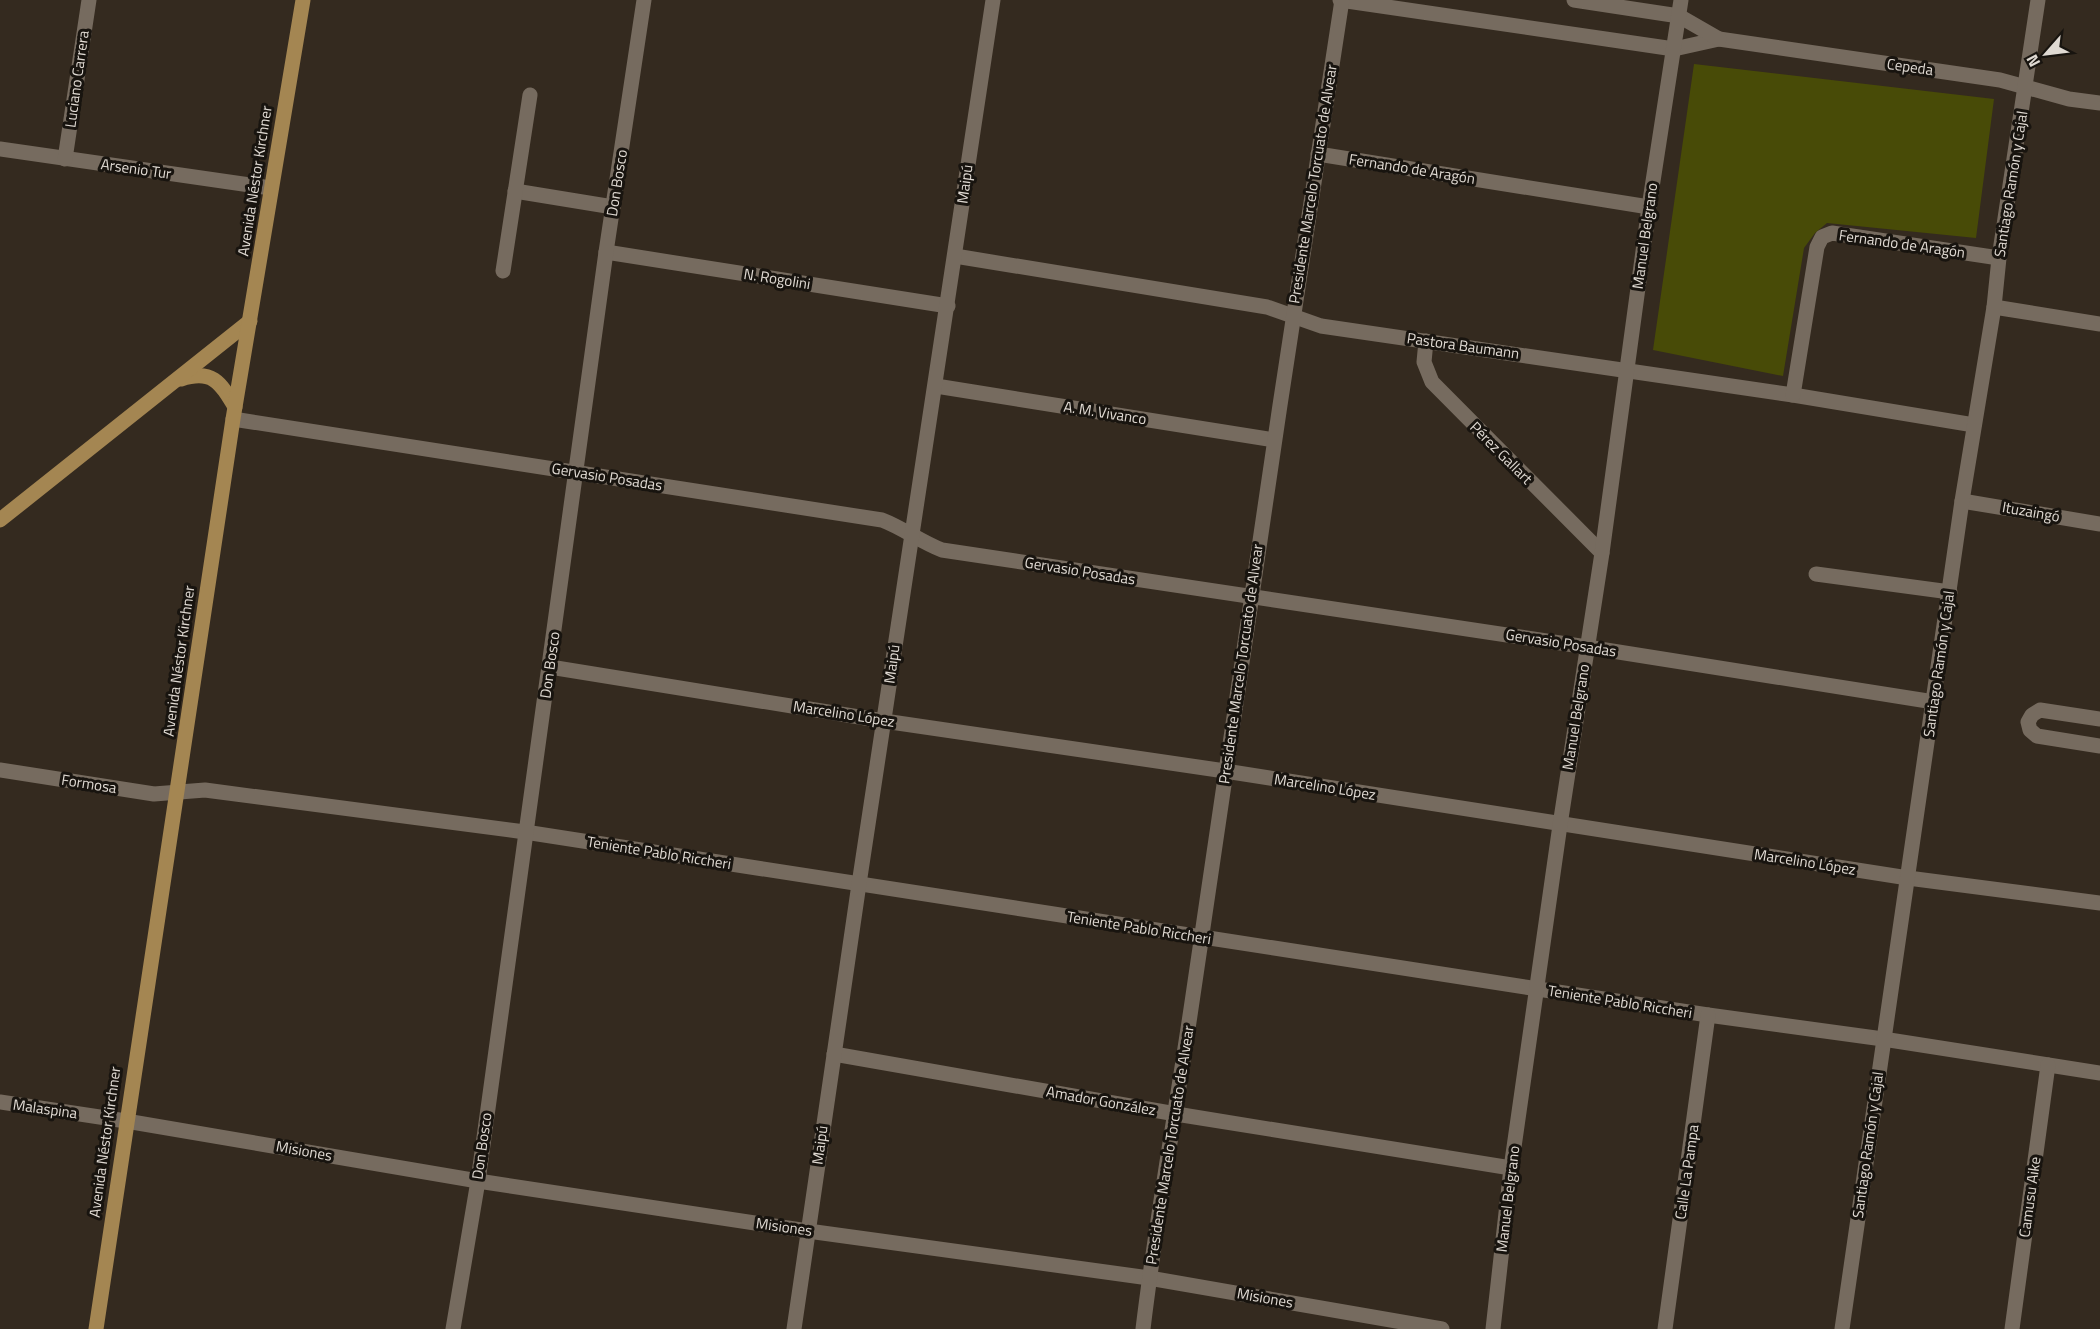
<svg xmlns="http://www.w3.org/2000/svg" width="2100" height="1329" viewBox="0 0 2100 1329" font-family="'Titillium Web',sans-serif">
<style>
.green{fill:#484b07}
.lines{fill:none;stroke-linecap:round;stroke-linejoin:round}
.minor{stroke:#766b5f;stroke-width:15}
.major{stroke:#a48652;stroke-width:15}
.labels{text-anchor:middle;stroke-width:6;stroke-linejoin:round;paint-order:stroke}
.street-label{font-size:15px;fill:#e0dad3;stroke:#18140f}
</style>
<rect width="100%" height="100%" fill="#342a1f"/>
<path class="green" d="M1694,64L1994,99L1976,238L1827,223L1815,233L1804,248L1783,376L1653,350Z"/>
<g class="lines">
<g class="minor">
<path d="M1340,0L1674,49L1719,39L2000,80L2069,99L2100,103"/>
<path d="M1574,0L1679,16L1719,39"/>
<path d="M0,149L271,188"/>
<path d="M1318,154L1649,207"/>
<path d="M65,159L89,0"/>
<path d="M515,191L613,207"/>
<path d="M606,252L948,306"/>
<path d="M955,256L1267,307L1321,326L1793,395L1974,425"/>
<path d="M503,271L530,95"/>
<path d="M1994,307L2100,324"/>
<path d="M1426,341L1424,362L1432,382L1602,553"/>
<path d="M936,386L1274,440"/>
<path d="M1793,395L1817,247L1822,237L1832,233L1999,258"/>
<path d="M233,419L882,520C903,528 921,542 942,550L1587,647L1934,702"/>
<path d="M1962,501L2100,524"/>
<path d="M1816,574L1950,592"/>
<path d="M550,667L884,721L1225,771L1908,878L2100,903"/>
<path d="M2100,719L2040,710L2032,715L2028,722L2030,730L2037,736L2100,746"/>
<path d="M0,770L154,794L205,790L525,832L1538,989L1708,1015L1883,1039L2100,1073"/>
<path d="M834,1054L1176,1114L1511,1168"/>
<path d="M0,1102L126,1121L478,1181L808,1231L1149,1278L1442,1329"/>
<path d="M453,1329L478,1181L606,252L644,0"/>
<path d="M794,1329L859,884L993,0"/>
<path d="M1143,1329C1156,1220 1176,1111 1192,1002C1239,667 1291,334 1342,0"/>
<path d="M1493,1329L1511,1168L1560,825L1602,553L1649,207L1681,0"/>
<path d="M1665,1329L1708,1015"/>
<path d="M1842,1329L1962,501L1994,307L1999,258L2038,0"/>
<path d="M2012,1329L2048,1065"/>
</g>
<g class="major">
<path d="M181,379C212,369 220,382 235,407"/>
<path d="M0,520L250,321"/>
<path d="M96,1329L233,419L303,0"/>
</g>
</g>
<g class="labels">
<g class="street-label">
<text transform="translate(1910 67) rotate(8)" y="5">Cepeda</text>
<text transform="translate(77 79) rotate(-82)" y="5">Luciano Carrera</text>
<text transform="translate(136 169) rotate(8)" y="5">Arsenio Tur</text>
<text transform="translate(1412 169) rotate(9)" y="5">Fernando de Aragón</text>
<text transform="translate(255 181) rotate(-81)" y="5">Avenida Néstor Kirchner</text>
<text transform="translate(617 183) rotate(-81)" y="5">Don Bosco</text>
<text transform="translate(965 184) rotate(-82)" y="5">Maipú</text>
<text transform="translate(1313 184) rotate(-81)" y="5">Presidente Marcelo Torcuato de Alvear</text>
<text transform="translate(2011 184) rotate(-81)" y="5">Santiago Ramón y Cajal</text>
<text transform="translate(1645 236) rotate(-82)" y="5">Manuel Belgrano</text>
<text transform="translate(1902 244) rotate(8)" y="5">Fernando de Aragón</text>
<text transform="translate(777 279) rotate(9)" y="5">N. Rogolini</text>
<text transform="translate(1463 346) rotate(8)" y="5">Pastora Baumann</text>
<text transform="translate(1105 413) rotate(9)" y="5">A. M. Vivanco</text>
<text transform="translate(1501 453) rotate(45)" y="5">Pérez Gallart</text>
<text transform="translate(607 477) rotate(9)" y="5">Gervasio Posadas</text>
<text transform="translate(2031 512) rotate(10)" y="5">Ituzaingó</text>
<text transform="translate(1080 571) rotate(9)" y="5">Gervasio Posadas</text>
<text transform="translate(1561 643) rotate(9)" y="5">Gervasio Posadas</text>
<text transform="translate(179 661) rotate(-82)" y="5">Avenida Néstor Kirchner</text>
<text transform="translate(892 664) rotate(-82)" y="5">Maipú</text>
<text transform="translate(1241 664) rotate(-82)" y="5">Presidente Marcelo Torcuato de Alvear</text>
<text transform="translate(1939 664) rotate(-82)" y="5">Santiago Ramón y Cajal</text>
<text transform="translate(550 665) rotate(-82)" y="5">Don Bosco</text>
<text transform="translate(844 714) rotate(9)" y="5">Marcelino López</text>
<text transform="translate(1576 717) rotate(-81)" y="5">Manuel Belgrano</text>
<text transform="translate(89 784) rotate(9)" y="5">Formosa</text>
<text transform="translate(1325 787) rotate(9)" y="5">Marcelino López</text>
<text transform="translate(659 853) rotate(9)" y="5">Teniente Pablo Riccheri</text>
<text transform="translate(1805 862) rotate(9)" y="5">Marcelino López</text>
<text transform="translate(1139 928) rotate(9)" y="5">Teniente Pablo Riccheri</text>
<text transform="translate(1620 1002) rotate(9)" y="5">Teniente Pablo Riccheri</text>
<text transform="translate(1101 1101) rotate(10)" y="5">Amador González</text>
<text transform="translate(45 1109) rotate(8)" y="5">Malaspina</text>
<text transform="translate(105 1142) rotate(-82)" y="5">Avenida Néstor Kirchner</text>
<text transform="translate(820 1145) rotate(-82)" y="5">Maipú</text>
<text transform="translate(1170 1145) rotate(-81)" y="5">Presidente Marcelo Torcuato de Alvear</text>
<text transform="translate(1868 1145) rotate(-82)" y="5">Santiago Ramón y Cajal</text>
<text transform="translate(482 1146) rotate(-82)" y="5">Don Bosco</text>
<text transform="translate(304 1151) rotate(10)" y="5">Misiones</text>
<text transform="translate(1687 1172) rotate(-82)" y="5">Calle La Pampa</text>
<text transform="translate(2030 1197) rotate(-82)" y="5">Camusu Aike</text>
<text transform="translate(1508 1199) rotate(-83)" y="5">Manuel Belgrano</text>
<text transform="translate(784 1227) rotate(8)" y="5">Misiones</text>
<text transform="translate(1265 1298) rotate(10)" y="5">Misiones</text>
</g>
</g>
<g transform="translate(2046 54) rotate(242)" stroke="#18140f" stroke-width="4.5" paint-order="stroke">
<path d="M0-4.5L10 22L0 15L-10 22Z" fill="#e0dad3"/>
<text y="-9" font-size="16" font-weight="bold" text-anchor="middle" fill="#e0dad3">N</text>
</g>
</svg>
